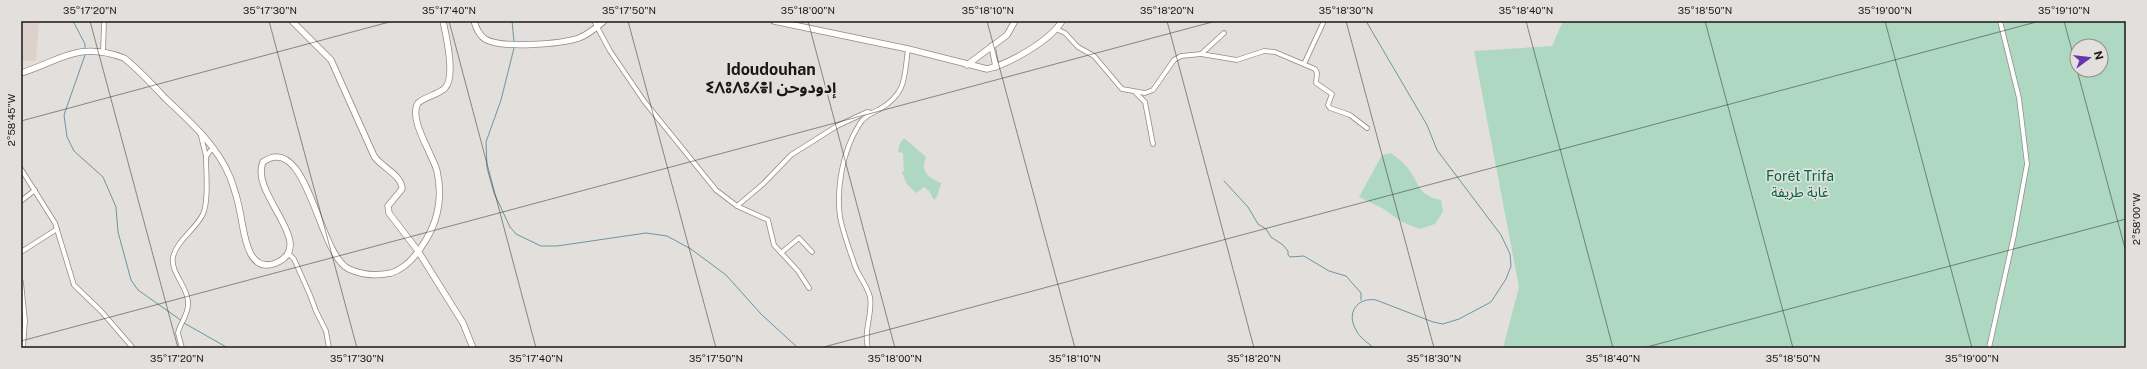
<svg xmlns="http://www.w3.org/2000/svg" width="2147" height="369" viewBox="0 0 2147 369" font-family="'Public Sans','Noto Sans Arabic','Noto Sans Tifinagh',sans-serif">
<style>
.built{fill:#dcd1cb}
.green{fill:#afd8c2;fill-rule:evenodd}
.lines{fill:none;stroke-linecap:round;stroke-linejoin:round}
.stream{stroke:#6b95a4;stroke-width:1}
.minor-casing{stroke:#8f8c8a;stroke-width:5.5}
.tertiary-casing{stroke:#8f8c8a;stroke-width:7}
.minor{stroke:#fff;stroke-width:4}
.tertiary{stroke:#fff;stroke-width:5.5}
.ticks{fill:none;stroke:#191817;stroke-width:1;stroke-opacity:0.45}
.labels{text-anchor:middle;stroke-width:3.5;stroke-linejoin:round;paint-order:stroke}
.park-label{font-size:14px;fill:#006643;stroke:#e2dfdd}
.quarter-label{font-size:16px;font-weight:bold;fill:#191817;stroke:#e2dfdd}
.neatline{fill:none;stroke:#191817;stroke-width:1.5}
.ticks-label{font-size:10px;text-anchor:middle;fill:#191817}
</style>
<rect width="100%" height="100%" fill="#e2dfdd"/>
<path class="built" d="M21,21H39L36,61H21Z"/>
<g class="green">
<path d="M1563,21H2126V348H1503L1519,287L1474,51L1552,46ZM2077,46H2101V70H2077Z"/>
<path d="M904,138L926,157C920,172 928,177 941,183L937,197L934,200L929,191L924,187L916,193L906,183L902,172L904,171L903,153L898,152L899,145Z"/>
<path d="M1391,153C1396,157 1402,161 1406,166C1420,182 1416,195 1441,200L1443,211L1435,224L1420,229L1402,222L1382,208L1359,197L1382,155Z"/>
</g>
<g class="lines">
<g class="stream">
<path d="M73,21L85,44V49"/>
<path d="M512,21L514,42"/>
<path d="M1366,21L1427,125L1437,150L1501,235L1510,254L1511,266L1506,279L1491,302L1459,319L1443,324L1433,322L1376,300C1357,297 1346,313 1356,330C1360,338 1368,343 1374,348"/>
<path d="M514,48L501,100L486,142L487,168L494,193L510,227L516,234L541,246H557L646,233L667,236L691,249L726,275L761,314L798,348"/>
<path d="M85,55L64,115L67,137L74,151L103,177L116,207L118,232L131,280L138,290L182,321"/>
<path d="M1224,181L1248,207L1258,224L1266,229L1271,237L1283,245L1288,251V255L1290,257L1304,256L1329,271L1346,276L1361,293V300"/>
<path d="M184,323L228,348"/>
</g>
<g class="minor-casing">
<g id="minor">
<path d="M594,21L610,51L644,101L716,190L737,206L768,220L774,245L798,271L809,288"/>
<path d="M1056,29L1065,33L1078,47L1094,56L1122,89L1145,93L1153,90L1174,60L1181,56L1201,54L1224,33"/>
<path d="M103,53L104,21"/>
<path d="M1201,54L1237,60L1264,51L1275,52L1315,69L1317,73L1316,83L1332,94L1328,105L1330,108L1350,115L1367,128"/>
<path d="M1304,64L1324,21"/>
<path d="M1136,93L1145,102L1153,144"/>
<path d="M201,136L206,156"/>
<path d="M21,169L55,223L74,285L101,311L133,348"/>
<path d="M21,201L35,190"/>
<path d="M737,206L763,184L791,155L837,126L867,112L872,113"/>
<path d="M21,252L57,229"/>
<path d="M288,253L294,259L310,295L316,311L326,331L329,348"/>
<path d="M781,253L799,238L812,252"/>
<path d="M21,282L25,321L23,348"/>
<path d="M182,348L178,333C180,322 189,315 188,302C188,287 170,272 173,257C177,240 196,229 203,214C209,201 206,172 206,157L210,151L214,149"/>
<path d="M868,348C863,331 873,314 870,297C867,285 859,277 855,266C850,251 843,233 840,217C836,188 843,150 859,125C863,117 872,113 880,109C907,93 904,77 908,49"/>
<path d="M1989,348L2014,235L2027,164L2019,98L2000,21"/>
</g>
</g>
<g class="tertiary-casing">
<g id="tertiary">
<path d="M292,21L331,60L374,156C381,167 402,175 402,189L388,206L389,213L418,251L463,323L473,348"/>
<path d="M474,21C476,28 479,35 485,39C501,49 561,44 579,38C589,34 596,28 604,21"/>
<path d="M774,21L908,49L987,69C1009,64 1050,41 1062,21"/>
<path d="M992,46L996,67"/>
<path d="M967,65L1007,35L1015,21"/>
<path d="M21,73C62,60 78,41 124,58C139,70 152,84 165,98C190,122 216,144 230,177C234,188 238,200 240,212C244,229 246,275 276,263C319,245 249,194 263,162C308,131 318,255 349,269C362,275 377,276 391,273C404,269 415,257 422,246C438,223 443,198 437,171C432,153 408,119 418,103C426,96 438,95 445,88C456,77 446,35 443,21"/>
</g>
</g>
<use href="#minor" class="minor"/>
<use href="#tertiary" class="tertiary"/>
</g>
<path class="ticks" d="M90,21L178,348M269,21L357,348M449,21L536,348M628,21L716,348M808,21L895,348M987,21L1075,348M1167,21L1254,348M1346,21L1434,348M1526,21L1613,348M1705,21L1793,348M1885,21L1972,348M2064,21L2077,69M2077,70L2126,252M21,121L393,21M21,341L1216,21M820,348L2040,21M1643,348L2126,219"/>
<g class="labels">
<g class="park-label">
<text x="1800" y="181">Forêt Trifa<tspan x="1800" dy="16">غابة طريفة</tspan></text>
</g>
<g class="quarter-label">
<text x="771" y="75">Idoudouhan<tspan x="771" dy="18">ⵉⴷⵓⴷⵓⵃⴻⵏ إدودوحن</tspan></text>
</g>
</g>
<rect width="2147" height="369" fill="none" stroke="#e2dfdd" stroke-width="44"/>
<g transform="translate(2089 58) rotate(75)"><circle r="19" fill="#e2dfdd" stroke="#928f8e"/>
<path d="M0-3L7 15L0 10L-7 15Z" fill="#6835ac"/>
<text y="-6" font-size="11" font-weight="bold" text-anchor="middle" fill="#191817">N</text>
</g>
<rect x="22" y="22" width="2103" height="325" class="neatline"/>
<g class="ticks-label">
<text x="90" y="14">35°17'20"N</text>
<text x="270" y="14">35°17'30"N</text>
<text x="449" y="14">35°17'40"N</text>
<text x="629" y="14">35°17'50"N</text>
<text x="808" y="14">35°18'00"N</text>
<text x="988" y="14">35°18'10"N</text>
<text x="1167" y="14">35°18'20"N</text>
<text x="1346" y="14">35°18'30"N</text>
<text x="1526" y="14">35°18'40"N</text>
<text x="1705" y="14">35°18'50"N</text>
<text x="1885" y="14">35°19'00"N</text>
<text x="2064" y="14">35°19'10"N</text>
<text transform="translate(11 120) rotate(-90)" y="4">2°58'45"W</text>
<text transform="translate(2136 219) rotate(-90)" y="4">2°58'00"W</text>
<text x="177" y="362">35°17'20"N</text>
<text x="357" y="362">35°17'30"N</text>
<text x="536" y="362">35°17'40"N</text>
<text x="716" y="362">35°17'50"N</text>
<text x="895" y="362">35°18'00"N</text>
<text x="1075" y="362">35°18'10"N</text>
<text x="1254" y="362">35°18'20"N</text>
<text x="1434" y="362">35°18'30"N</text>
<text x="1613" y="362">35°18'40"N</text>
<text x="1793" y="362">35°18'50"N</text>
<text x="1972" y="362">35°19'00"N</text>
</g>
</svg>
